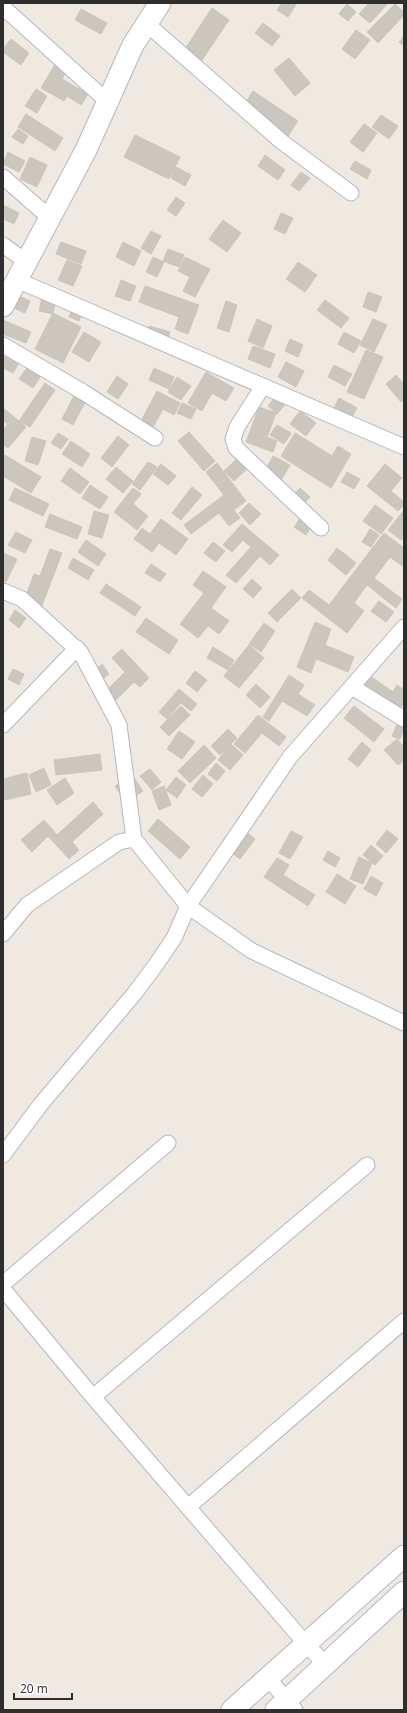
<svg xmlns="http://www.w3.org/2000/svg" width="407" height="1713" viewBox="0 0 407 1713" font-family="'Open Sans',sans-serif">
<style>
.building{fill:#cbc7bf;stroke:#cbc5ba}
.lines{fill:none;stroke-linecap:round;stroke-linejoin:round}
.street-casing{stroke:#b4b7c1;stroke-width:17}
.secondary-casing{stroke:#b4b7c1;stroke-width:23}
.street{stroke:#fff;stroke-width:15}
.secondary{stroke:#fff;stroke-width:21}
</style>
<rect width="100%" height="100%" fill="#efe9e1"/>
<g class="building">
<path d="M282,3H297L288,17L277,10Z"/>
<path d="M369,3H388L370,23L359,14Z"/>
<path d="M347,4L356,12L348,21L339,14Z"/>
<path d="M395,4L404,12V15L378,43L367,32Z"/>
<path d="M212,8L229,20L198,66L181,55Z"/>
<path d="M81,9L107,23L101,34L75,20Z"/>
<path d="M263,23L280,36L272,46L255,33Z"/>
<path d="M356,30L370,40L355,59L342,49Z"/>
<path d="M404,36V46L399,42Z"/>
<path d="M11,39L29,53L21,65L3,52V49Z"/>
<path d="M60,56L71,63L62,79L88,94L81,105L67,96L64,101L41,88Z"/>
<path d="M289,58L310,83L295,96L274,70Z"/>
<path d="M36,89L47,96L37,113L25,106Z"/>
<path d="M253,91L298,121L286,139L241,110Z"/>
<path d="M26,114L63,138L55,151L18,127Z"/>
<path d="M381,115L398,126L389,139L372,127Z"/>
<path d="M364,124L377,133L363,152L350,142Z"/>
<path d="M18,129L28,136L23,144L12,137Z"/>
<path d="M135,135L180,157L169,179L124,157Z"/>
<path d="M8,152L25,161L19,172L3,164Z"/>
<path d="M265,155L285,170L278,180L258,166Z"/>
<path d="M30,157L47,165L37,187L20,179Z"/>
<path d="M355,161L371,170L367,179L350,169Z"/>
<path d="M176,167L191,175L185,186L171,178Z"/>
<path d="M301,172L310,178L299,191L291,185Z"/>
<path d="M176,197L185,203L176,216L167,210Z"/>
<path d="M3,205L19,213L14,224L3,219Z"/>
<path d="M281,213L293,218L285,234L274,229Z"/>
<path d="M223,220L241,233L227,252L209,239Z"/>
<path d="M151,231L161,236L151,254L141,248Z"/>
<path d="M61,242L86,251L81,264L56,254Z"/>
<path d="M123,242L141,251L134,266L116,257Z"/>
<path d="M168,249L184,255L179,267L163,261Z"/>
<path d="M153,257L164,262L157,277L146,272Z"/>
<path d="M185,257L210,269L195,297L183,291L190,277L178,271Z"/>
<path d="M67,260L82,266L73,286L58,280Z"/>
<path d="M298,262L317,275L305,292L286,279Z"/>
<path d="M121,280L136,286L130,301L115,296Z"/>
<path d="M145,286L199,305L188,334L175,329L179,317L139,302Z"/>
<path d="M44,289L57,291L53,314L39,311Z"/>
<path d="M368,292L382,297L376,312L363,307Z"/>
<path d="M19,296L30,301L25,313L14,308Z"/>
<path d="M76,299L86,302L79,321L69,317Z"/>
<path d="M325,300L349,318L341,328L317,310Z"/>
<path d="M226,301L237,305L229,332L217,328Z"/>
<path d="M53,313L81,327L63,363L35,349Z"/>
<path d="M257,319L272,326L263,348L248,341Z"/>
<path d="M373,319L387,325L374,352L360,345Z"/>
<path d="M3,320L31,332L26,343L3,334Z"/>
<path d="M149,326L170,332L166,347L145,341Z"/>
<path d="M84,332L101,342L89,362L72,352Z"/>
<path d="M344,332L361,341L354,353L338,344Z"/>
<path d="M290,339L303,345L298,357L285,351Z"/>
<path d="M253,346L275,354L270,368L248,359Z"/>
<path d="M366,350L383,357L364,399L347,392Z"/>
<path d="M3,352L20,361L13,373L3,368Z"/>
<path d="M32,361L45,369L33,388L19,379Z"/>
<path d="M286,362L304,371L296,387L278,377Z"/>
<path d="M334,365L352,374L345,386L328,377Z"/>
<path d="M154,368L174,377L169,389L149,380Z"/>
<path d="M206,372L234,388L226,401L212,393L202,411L188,403Z"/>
<path d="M396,375L404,384V399L401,402L386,384Z"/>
<path d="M117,376L128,384L118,399L107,392Z"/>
<path d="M177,377L191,386L181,400L168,392Z"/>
<path d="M45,383L55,390L30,427L19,421Z"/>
<path d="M78,388L89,395L73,425L62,419Z"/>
<path d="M157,391L180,403L174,415L163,409L152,429L140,423Z"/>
<path d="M280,391L290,399L277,414L268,406Z"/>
<path d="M339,398L357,408L351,419L333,410Z"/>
<path d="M182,403L196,409L191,419L177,413Z"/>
<path d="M259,407L276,413L267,437L277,441L273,452L246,442Z"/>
<path d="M3,408L26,427L8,448L3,444V430L8,424L3,420Z"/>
<path d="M300,411L316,423L306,436L290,424Z"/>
<path d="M277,425L291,433L284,444L270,435Z"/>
<path d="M189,432L215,461L204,471L178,441Z"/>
<path d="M58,433L68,439L61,449L51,443Z"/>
<path d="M295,433L332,456L338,446L351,454L331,488L281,456Z"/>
<path d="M118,436L129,445L112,467L101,458Z"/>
<path d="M32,437L46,441L38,465L25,461Z"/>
<path d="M71,441L90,454L82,467L62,454Z"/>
<path d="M5,455L41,477L31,493L3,476V459Z"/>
<path d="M240,456L250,466L234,481L224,471Z"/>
<path d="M273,456L290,465L279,484L263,475Z"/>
<path d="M148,462L157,467L140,490L132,484Z"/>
<path d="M217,463L246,501L234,510L240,518L229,526L219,513L191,534L184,525L224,495L206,472Z"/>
<path d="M161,464L176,476L168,485L153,474Z"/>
<path d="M385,464L402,478L391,491L404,502V505L398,511L367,486Z"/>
<path d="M116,467L133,481L123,493L106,479Z"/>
<path d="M70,468L89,482L80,494L61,481Z"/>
<path d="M347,472L360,479L354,489L341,482Z"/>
<path d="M90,485L108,497L100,509L82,498Z"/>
<path d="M192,487L202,495L181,520L172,513Z"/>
<path d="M15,488L49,504L43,516L9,500Z"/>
<path d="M133,488L141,494L133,504L148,516L137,530L114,512Z"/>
<path d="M300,488L310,497L301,507L291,498Z"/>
<path d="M249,503L261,514L250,525L239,513Z"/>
<path d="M375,505L393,518L381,534L363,521Z"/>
<path d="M404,510V537L401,540L388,530Z"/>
<path d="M94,511L109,515L102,538L88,534Z"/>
<path d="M50,514L82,527L77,539L45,527Z"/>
<path d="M301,517L312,524L306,535L294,527Z"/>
<path d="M161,519L188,539L176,555L159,543L152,552L134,539L142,528L150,534Z"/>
<path d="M242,524L279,555L270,565L260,556L236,583L226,575L251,547L243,540L232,552L223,545Z"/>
<path d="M370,529L379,535L371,547L362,542Z"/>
<path d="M16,532L32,540L25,553L8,545Z"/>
<path d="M384,533L404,548V567L390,557L374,578L402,599L396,608L367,585L354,603L364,611L347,633L302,598L309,590L329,605Z"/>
<path d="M86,540L106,554L98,566L78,552Z"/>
<path d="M213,542L225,551L216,562L204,553Z"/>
<path d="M337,548L356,563L346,575L328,560Z"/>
<path d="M50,549L62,553L41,608L24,601L34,574L40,576Z"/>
<path d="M3,553L17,559L6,582L3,581Z"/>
<path d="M73,558L94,570L88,580L68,568Z"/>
<path d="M151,564L166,574L160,582L145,573Z"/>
<path d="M203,571L226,587L211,608L229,621L219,634L208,626L198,638L180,624L204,593L193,585Z"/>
<path d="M252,579L262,588L253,598L243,589Z"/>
<path d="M106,584L141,607L135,616L100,593Z"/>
<path d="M292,589L301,598L277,622L268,613Z"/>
<path d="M379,601L394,612L386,622L371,611Z"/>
<path d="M15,610L26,618L19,628L9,620Z"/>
<path d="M146,618L178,640L169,654L136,632Z"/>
<path d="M315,622L331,629L325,645L354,657L348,672L316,659L311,673L297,667Z"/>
<path d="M264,623L275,631L261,652L249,644Z"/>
<path d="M249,645L264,658L239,688L224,676Z"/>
<path d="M213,647L234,660L228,670L207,658Z"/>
<path d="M122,649L149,678L140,687L134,682L116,700L107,690L125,672L112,658Z"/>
<path d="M102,664L109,674L98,683L91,674Z"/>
<path d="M13,669L24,674L19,685L8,679Z"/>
<path d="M195,671L207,680L197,692L186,683Z"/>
<path d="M289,675L304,685L298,694L315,705L307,716L282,701L269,721L263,717Z"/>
<path d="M370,676L393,692L397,685L404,690V703L399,710L364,685Z"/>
<path d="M256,684L270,697L260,708L246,695Z"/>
<path d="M179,689L197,704L191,711L181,703L167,719L159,712Z"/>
<path d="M181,706L190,715L169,736L160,727Z"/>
<path d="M354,706L384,729L374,742L344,718Z"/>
<path d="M258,715L286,737L279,746L262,733L245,753L234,744Z"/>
<path d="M398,722L404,724V729L400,739L392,736Z"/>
<path d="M228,729L237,738L220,755L211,746Z"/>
<path d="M179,731L195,742L182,759L167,749Z"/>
<path d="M397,739L404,747V760L398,765L384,750Z"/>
<path d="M362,742L371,750L358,767L348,759Z"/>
<path d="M231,744L243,755L230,770L218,760Z"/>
<path d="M204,745L216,758L190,783L178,771Z"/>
<path d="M100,754L102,770L56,775L54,760Z"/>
<path d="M216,763L225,771L217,781L208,774Z"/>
<path d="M44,768L51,785L36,792L29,775Z"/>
<path d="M150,769L161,782L152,790L140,776Z"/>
<path d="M27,773L31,794L5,800L3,791V779Z"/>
<path d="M132,775L143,791L126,802L115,786Z"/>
<path d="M203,775L213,784L202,797L192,789Z"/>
<path d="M176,777L186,785L177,798L166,790Z"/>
<path d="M65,778L74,793L57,805L47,790Z"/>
<path d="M164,786L171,805L159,810L152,791Z"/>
<path d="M93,802L103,814L72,842L79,850L69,859L48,836L32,852L21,840L44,820L57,835Z"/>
<path d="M158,819L190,847L180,859L148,831Z"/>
<path d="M240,827L255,839L240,859L224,847Z"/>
<path d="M387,830L398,839L386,853L376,844Z"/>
<path d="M291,831L303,837L290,859L279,853Z"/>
<path d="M371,845L383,856L375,865L363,855Z"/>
<path d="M328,851L340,858L335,867L323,860Z"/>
<path d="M359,857L372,863L363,884L350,879Z"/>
<path d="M277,858L289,865L283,875L315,895L308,906L264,877Z"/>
<path d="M337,874L356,886L345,904L326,892Z"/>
<path d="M371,876L383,883L376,896L364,889Z"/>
</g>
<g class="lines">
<g class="street-casing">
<g id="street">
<path d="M3,7L108,102"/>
<path d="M147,24L282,142L351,193"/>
<path d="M3,177L50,218"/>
<path d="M3,245L27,262"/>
<path d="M17,280L404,447"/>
<path d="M3,345L83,392L155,438"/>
<path d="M263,386L237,427L233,439L236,448L321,528"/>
<path d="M3,591L22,599L81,653L119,725L134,839L188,906L252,951L404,1023"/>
<path d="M352,687L404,719"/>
<path d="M3,725L77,648"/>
<path d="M3,934L27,905L119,842L134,839"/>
<path d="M3,1155L41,1104L134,994L155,966L174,938L188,906L290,757L404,627"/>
<path d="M3,1284L168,1143"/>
<path d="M3,1289L93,1397L306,1644L325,1664"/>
<path d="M93,1397L367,1165"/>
<path d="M188,1507L404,1321"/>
<path d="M268,1678L295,1710"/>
</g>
</g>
<g class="secondary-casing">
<g id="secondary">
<path d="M3,306L86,150L133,45L160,3"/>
<path d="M232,1710L404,1556"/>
<path d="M276,1710L404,1592"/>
</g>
</g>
<use href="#street" class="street"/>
<use href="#secondary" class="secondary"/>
</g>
<rect width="407" height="1713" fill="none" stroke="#2e2e2e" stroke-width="8"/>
<path d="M14 1693v6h58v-6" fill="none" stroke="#2e2e2e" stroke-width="2"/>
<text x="20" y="1693" font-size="12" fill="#2e2e2e" stroke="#ffffff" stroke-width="3" paint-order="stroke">20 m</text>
</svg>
